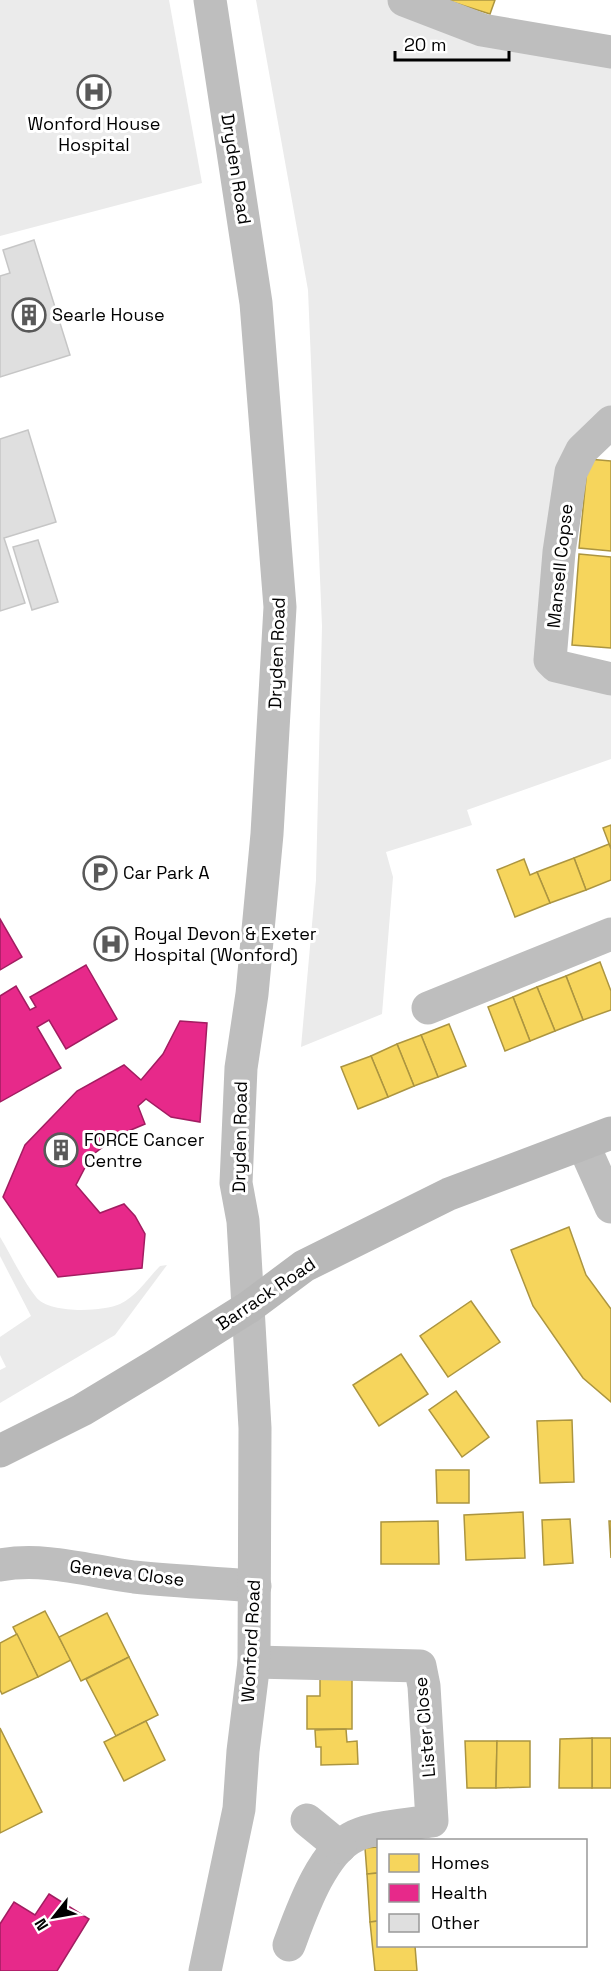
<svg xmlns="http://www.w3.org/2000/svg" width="611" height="1971" viewBox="0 0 611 1971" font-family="'Space Grotesk',sans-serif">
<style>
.green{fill:#ebebeb}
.homes{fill:#f6d55c;stroke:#ac9540;stroke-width:1.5}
.health{fill:#e7298a;stroke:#a21d61;stroke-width:1.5}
.building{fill:#dfdfdf;stroke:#c6c6c6;stroke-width:1.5}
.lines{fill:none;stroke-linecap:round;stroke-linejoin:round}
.street{stroke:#bebebe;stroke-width:33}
.secondary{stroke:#b8b8b8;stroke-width:33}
.labels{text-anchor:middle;stroke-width:6;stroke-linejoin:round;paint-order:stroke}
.poi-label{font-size:18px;fill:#000;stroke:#fff;text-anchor:start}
.street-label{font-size:18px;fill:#000;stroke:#fff}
</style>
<rect width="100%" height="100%" fill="#fff"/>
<g class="green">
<path d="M0,0H169L202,183L0,236Z"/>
<path d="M256,0H394L611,62V413L585,439L541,671L611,686V759L467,810L472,825L386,852L393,877L382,1014L301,1047L316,880L322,626L308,290Z"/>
<path d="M0,1237C11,1255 23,1281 36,1297C49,1314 102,1312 120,1304C137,1296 148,1278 160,1266L167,1265L115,1335L0,1403V1370L6,1367L0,1355V1337L31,1316L0,1256Z"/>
</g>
<g class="homes">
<path d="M446,0H495L490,14Z"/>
<path d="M588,459L611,461V551L579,548Z"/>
<path d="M579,554L611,557V648L572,645Z"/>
<path d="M611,825V849L603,828Z"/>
<path d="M609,844L611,849V880L586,890L574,858Z"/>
<path d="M574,858L586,890L550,903L537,872Z"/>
<path d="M524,859L530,875L537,872L550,903L515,917L497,870Z"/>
<path d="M600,962L611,991V1010L583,1020L566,976Z"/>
<path d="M566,976L583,1020L555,1031L537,987Z"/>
<path d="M537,987L555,1031L530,1041L513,997Z"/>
<path d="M513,997L530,1041L505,1051L488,1007Z"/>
<path d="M449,1024L466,1066L438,1077L421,1035Z"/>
<path d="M421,1035L438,1077L414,1086L397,1044Z"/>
<path d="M397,1044L414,1086L388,1097L371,1056Z"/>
<path d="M371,1056L388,1097L358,1109L341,1067Z"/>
<path d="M569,1227L586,1275L611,1309V1402L583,1378L533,1306L511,1250Z"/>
<path d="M471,1301L500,1342L448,1377L420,1336Z"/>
<path d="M401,1354L428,1394L379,1426L353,1385Z"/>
<path d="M456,1391L489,1437L462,1457L429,1410Z"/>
<path d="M572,1420L574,1482L540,1483L537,1421Z"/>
<path d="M436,1470H469V1503H437Z"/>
<path d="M523,1512L525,1558L466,1560L464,1515Z"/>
<path d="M570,1519L573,1563L544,1565L542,1520Z"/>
<path d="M438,1521L439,1564H381V1522Z"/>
<path d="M609,1521H611V1558Z"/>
<path d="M45,1611L71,1660L38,1677L13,1627Z"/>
<path d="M107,1613L129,1657L81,1681L59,1637Z"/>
<path d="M17,1634L38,1677L2,1694L0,1690V1643Z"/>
<path d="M129,1657L158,1715L116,1736L86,1679Z"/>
<path d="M320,1678H352V1729H307V1696H320Z"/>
<path d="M146,1721L165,1760L124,1781L104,1742Z"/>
<path d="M0,1728L42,1812L0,1833Z"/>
<path d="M346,1729L347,1742L357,1741L358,1764L321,1765V1747H316L315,1730Z"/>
<rect x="592" y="1738" width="19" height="50"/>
<path d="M592,1738V1788H559L560,1739Z"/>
<path d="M465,1741H497L496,1788H467Z"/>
<path d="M497,1741H530V1787L496,1788Z"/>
<path d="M378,1847V1873L367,1874L365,1848Z"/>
<path d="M378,1873V1921L370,1922L367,1874Z"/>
<path d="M378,1921V1946H415L417,1971H375L370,1922Z"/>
</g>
<g class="health">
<path d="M0,919L22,957L0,970Z"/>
<path d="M86,965L117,1019L66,1049L49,1020L37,1027L61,1068L0,1102V996L16,986L30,1010L36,1007L30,997Z"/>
<path d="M180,1021L207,1023L200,1122L171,1117L146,1099L138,1106L145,1124L119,1135L91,1156L76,1185L100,1213L124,1204L135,1216L145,1234L142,1268L58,1277L3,1197L25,1145L77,1091L124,1065L141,1080L163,1054Z"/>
<path d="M49,1894L89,1919L57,1971H0V1924L14,1902L35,1915Z"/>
</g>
<g class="building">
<path d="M34,240L70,355L0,377V276L10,273L3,250Z"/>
<path d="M28,430L56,522L4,538L25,603L0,611V439Z"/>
<path d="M38,540L58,602L32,610L13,547Z"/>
</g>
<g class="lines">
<g class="street">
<path d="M404,0L482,30L611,52"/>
<path d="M611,422L582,450L571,472L559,552L550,660L556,666L611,679"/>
<path d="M428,1008L611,934"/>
<path d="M583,1144L611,1207"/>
<path d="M0,1565C45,1557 89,1571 134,1577C174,1581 214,1583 255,1586"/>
<path d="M254,1662L420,1666L424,1686L432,1821C410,1824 374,1827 355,1836C322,1851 301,1913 289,1945"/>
<path d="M307,1820L340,1847"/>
<path d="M205,1971L239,1809L243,1751L254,1662L255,1428L243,1221L236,1183L241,1068L252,994L267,834L280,607L256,303L210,0"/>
</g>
<path class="secondary" d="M0,1451L82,1410L155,1366L249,1307L304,1266L449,1194L611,1133"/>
</g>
<defs>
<g id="hospital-ring" transform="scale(1.725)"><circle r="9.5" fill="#fff" stroke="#595959" stroke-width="1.5"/><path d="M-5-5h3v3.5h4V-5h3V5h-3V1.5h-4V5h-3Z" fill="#595959"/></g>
<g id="building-ring" transform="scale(1.725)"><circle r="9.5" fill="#fff" stroke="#595959" stroke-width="1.5"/><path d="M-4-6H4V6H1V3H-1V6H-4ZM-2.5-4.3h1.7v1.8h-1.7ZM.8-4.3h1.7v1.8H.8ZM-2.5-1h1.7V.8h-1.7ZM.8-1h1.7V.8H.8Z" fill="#595959"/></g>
<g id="parking-ring" transform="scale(1.725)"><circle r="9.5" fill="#fff" stroke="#595959" stroke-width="1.5"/><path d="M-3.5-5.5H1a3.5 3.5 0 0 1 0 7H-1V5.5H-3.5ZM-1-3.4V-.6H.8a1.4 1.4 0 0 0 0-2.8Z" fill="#595959"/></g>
</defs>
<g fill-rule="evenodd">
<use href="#hospital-ring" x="94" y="92"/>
<use href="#building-ring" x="29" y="315"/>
<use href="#parking-ring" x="100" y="873"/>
<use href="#hospital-ring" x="111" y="944"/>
<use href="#building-ring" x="61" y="1150"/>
</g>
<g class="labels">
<g class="poi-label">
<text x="94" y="130" text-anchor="middle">Wonford House<tspan x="94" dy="21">Hospital</tspan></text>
<text x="52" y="321">Searle House</text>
<text x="123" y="879">Car Park A</text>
<text x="134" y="940">Royal Devon &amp; Exeter<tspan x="134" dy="21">Hospital (Wonford)</tspan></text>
<text x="84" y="1146">FORCE Cancer<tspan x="84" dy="21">Centre</tspan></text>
</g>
<g class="street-label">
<text transform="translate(236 169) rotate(81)" y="6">Dryden Road</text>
<text transform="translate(560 566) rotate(-84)" y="6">Mansell Copse</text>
<text transform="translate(277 653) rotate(-88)" y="6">Dryden Road</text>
<text transform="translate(240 1137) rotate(-89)" y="6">Dryden Road</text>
<text transform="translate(266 1294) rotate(-34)" y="6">Barrack Road</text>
<text transform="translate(127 1573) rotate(7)" y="6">Geneva Close</text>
<text transform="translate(251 1641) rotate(-87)" y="6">Wonford Road</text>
<text transform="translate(425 1727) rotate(-95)" y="6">Lister Close</text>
</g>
</g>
<rect x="377" y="1839" width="210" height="108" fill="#ffffff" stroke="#999999" stroke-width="1.5"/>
<rect x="389" y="1854" width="30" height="18" fill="#f6d55c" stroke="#999999" stroke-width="1.5"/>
<text x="431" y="1869" font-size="18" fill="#000000">Homes</text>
<rect x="389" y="1884" width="30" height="18" fill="#e7298a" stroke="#999999" stroke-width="1.5"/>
<text x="431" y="1899" font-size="18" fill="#000000">Health</text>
<rect x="389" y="1914" width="30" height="18" fill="#dfdfdf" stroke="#999999" stroke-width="1.5"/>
<text x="431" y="1929" font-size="18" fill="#000000">Other</text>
<g transform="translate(54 1917) rotate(239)" stroke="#ffffff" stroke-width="4.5" paint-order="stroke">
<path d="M0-4.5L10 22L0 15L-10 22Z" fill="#000000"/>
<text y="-9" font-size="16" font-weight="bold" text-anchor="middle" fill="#000000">N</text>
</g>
<path d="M395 51v9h114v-9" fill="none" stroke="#000000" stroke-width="3"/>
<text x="404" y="51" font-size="18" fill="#000000" stroke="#ffffff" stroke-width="4.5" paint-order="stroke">20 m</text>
</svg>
